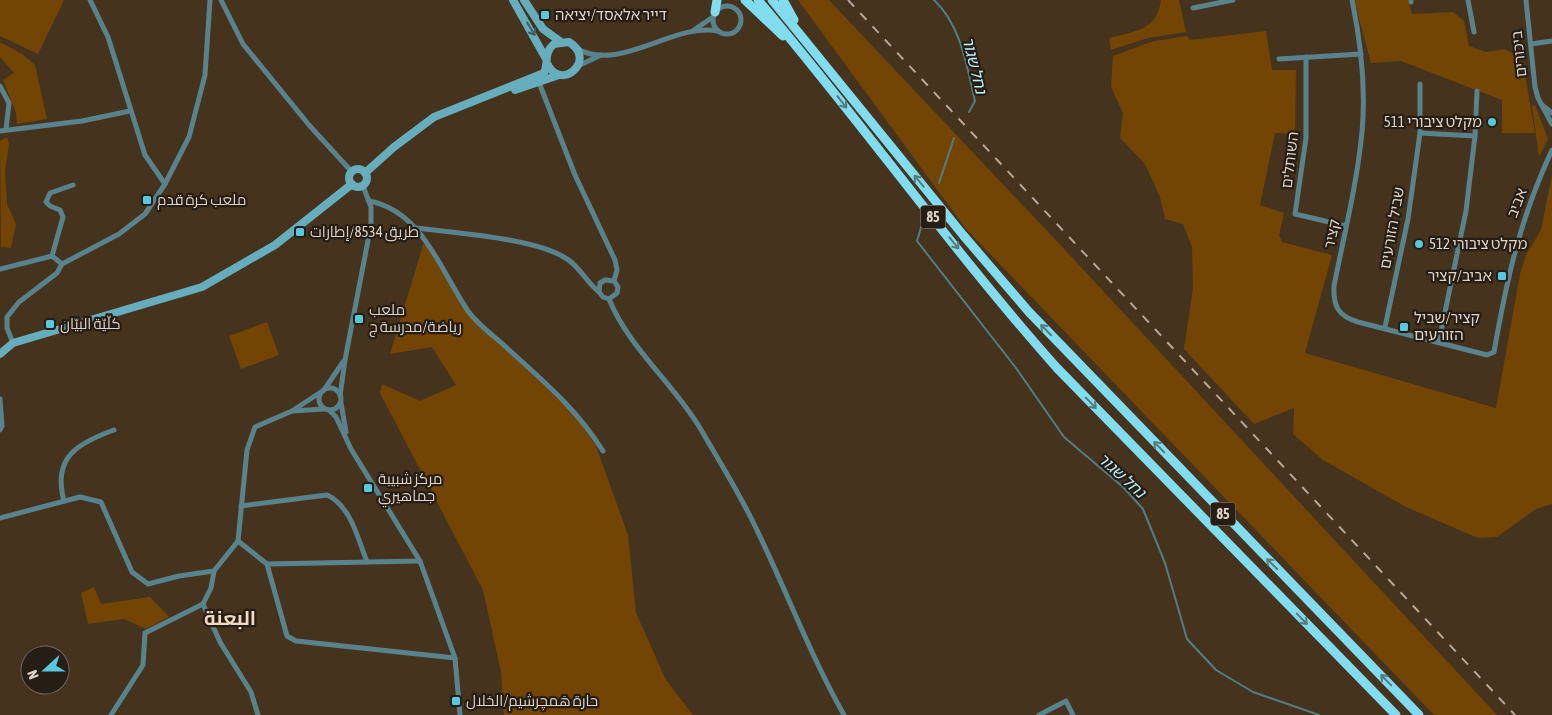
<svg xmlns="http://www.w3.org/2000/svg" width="1552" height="715" viewBox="0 0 1552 715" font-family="'Asap Condensed',Cairo,'Noto Sans Hebrew',sans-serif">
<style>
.green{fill:#724504}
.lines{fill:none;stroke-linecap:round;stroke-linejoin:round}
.stream{stroke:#527d81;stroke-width:2}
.minor{stroke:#58838d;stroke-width:5}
.secondary{stroke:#66aebd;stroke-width:8}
.trunk{stroke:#80dcee;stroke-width:9}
.rail{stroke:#b6a799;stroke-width:2;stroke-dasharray:9 9;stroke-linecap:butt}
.oneway{stroke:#435e60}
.oneway2{stroke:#537c81}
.poi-dot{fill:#56c9e0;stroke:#261d14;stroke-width:2}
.labels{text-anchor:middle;stroke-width:4.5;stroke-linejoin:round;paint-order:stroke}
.shield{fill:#261d14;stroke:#a89c91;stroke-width:1}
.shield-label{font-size:14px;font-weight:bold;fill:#dfd2c6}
.poi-label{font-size:15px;fill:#dfd2c6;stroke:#261d14;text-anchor:start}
.street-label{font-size:15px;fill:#dfd2c6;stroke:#261d14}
.water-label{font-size:16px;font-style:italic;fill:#b8edf9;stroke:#261d14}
.district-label{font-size:20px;font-weight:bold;fill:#f1d8c0;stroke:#261d14}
</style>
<rect width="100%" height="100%" fill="#46331e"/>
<g class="green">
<path d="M0,0H64L38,54L0,36Z"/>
<path d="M798,0H829L1066,251L1497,715H1434L966,229Z"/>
<path d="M1161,0H1179L1186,32L1148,38L1111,50L1109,38C1135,31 1157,31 1161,0Z"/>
<path d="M1354,0H1408L1412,14L1453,12L1464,21L1469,46L1486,52L1505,49L1518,57L1526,80L1535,133H1502V100L1401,61L1371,63Z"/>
<path d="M1266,31L1272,70H1296L1295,134L1275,133L1260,205L1284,213L1279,235L1282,242L1332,255L1305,353L1496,408L1520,274L1527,253L1541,230L1552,175V504L1536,509L1497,537L1478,538L1406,507L1323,460L1293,434L1294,408L1254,424L1184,349L1193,288L1192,247L1183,224L1165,219L1160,197L1145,164L1120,138L1123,113L1111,87L1113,56L1154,41L1187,36L1190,40Z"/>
<path d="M0,42L22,54L35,65L47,119L17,124L16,113L3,80L14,73L0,57Z"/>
<path d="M1535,105L1548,139L1539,157L1532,106Z"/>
<path d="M7,137L9,144L5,172L7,204L16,224L11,248L1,247L0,141Z"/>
<path d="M424,242L479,323L573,413L596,446L628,535L636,613L666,680L693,715H504L501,672L483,590L380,393L382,384L420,401L456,385L432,347L390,354Z"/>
<path d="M267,322L279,355L241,369L229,336Z"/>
<path d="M94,587L101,604L150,597L169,617L146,629L124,619L88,624L81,593Z"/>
</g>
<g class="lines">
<g class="stream">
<path d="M934,0C961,25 967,67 975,101L969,112"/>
<path d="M939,183L954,138"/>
<path d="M922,224L917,241L1016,368L1064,437L1123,487L1143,509L1165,563L1187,639L1216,670L1253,692L1319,715"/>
</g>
<g class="minor">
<path d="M90,0L108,37L145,155L165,184"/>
<path d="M221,0L243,44L309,125L352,172"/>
<path d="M1352,0C1361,43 1366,88 1362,132C1357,184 1344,235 1334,286C1333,306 1338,316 1358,322L1487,355L1494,352C1507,278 1520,219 1552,150"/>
<path d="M1411,0V2"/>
<path d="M1468,0L1474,32"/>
<path d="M1526,0L1535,87L1538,98L1552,124"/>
<circle cx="727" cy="20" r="14"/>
<path d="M1193,8L1233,0"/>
<path d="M694,30L713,17"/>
<path d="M1531,44L1552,41"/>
<path d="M576,48C618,74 674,22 718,31"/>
<path d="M1306,57V138L1295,214L1346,226"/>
<path d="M1279,59L1361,54"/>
<path d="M578,66L601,55"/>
<path d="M538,80L575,175L615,260L617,270L614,281L618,287L617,293L609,299L603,297L599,292L600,283L605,280L614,281"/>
<path d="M0,86L9,103L6,129"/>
<path d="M1542,105L1552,113"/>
<path d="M0,131L82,121L130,111"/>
<path d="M1420,133L1475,136"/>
<path d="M369,201C423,211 441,272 468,311C478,325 494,336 507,348C544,382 576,408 603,451"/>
<path d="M416,228C455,233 536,238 567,259C580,267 587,283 599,292"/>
<path d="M52,256L63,217L60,210L50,206L46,202L50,193L73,185"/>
<path d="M62,264L119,234L145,214L165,184L189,137L205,75L210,0"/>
<path d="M0,269L52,256L62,264L57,273L19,302L7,317V328L13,343"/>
<path d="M609,299C629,348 673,383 700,428C718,459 738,491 754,524C785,587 809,653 844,715"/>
<path d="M1385,327L1408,219L1420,133V84"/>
<path d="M1439,341L1466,211L1475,136L1477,91"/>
<circle cx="330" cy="399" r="11"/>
<path d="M324,390L343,362"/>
<path d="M340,396L345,360L371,225V207L363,186"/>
<path d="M0,399L2,426L0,430"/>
<path d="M341,403L346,432"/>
<path d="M292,411L324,409"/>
<path d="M330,411L336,417L351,449L420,561L455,658L460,715"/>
<path d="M64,501C52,457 78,443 114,430"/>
<path d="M241,506L327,495C351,506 358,539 367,562"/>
<path d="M0,518L80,497L101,502L132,572L148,584L179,576L214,571L238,541L247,450L255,427L292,411L321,392"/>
<path d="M238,541L267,564L287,636L296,641L455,658"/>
<path d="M267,564L420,561"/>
<path d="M203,604L220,642L251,692L258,715"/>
<path d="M111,715L143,665L145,633L203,604L211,588L214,571"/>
<path d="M1039,715L1066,701L1073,715"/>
</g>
<g class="secondary">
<path d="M513,0L545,57"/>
<path d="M524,0L543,29L561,42"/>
<path d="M515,90L559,75"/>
<circle cx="358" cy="178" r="9"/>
<path d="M365,173L394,147L434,117L544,73C549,63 543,53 554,44L569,42C598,60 560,93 547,63"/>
<path d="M0,354L13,343L202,287L275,245L352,184"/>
</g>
<g class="trunk">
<path d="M745,0L783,36"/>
<path d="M758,0C860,120 952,250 1057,368L1396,715"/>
<path d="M772,0L963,235L1029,312L1419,715"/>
<path d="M783,0L794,20"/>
<path d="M715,12L717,0"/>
</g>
<path class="rail" d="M848,0L1515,715"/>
</g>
<defs><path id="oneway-shaft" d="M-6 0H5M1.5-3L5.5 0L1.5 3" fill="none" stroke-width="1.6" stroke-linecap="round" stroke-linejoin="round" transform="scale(1.25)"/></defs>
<use class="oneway" href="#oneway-shaft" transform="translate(531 29) rotate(59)"/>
<g class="oneway2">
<use href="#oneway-shaft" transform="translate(842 102) rotate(52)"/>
<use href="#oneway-shaft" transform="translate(919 181) rotate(-129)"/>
<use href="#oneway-shaft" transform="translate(954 243) rotate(51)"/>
<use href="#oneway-shaft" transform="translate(1046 330) rotate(-134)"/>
<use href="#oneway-shaft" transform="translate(1091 403) rotate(46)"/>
<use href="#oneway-shaft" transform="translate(1159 447) rotate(-134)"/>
<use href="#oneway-shaft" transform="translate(1272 564) rotate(-135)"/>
<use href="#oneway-shaft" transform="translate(1302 619) rotate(46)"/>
<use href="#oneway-shaft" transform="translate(1386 680) rotate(-134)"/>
</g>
<g class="poi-dot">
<rect x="540" y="10" width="10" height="10" rx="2.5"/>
<circle cx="1492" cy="122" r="5"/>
<rect x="142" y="195" width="10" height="10" rx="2.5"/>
<rect x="295" y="227" width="10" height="10" rx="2.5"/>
<circle cx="1419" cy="244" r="5"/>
<rect x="1497" y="271" width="10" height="10" rx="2.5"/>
<rect x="354" y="314" width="10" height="10" rx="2.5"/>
<rect x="45" y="319" width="10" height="10" rx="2.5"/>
<rect x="1399" y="322" width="10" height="10" rx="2.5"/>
<rect x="363" y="483" width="10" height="10" rx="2.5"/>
<rect x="451" y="696" width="10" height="10" rx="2.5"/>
</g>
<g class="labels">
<g class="shield">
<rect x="920.5" y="205.5" width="25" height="23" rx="4"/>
<rect x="1210.5" y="502.5" width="25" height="23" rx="4"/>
</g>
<g class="shield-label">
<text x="933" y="222">85</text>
<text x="1223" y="519">85</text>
</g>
<g class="poi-label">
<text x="555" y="20">דייר אלאסד/יציאה</text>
<text x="1482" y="127" text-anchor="end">מקלט ציבורי 511</text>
<text x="157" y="205">ملعب كرة قدم</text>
<text x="310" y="237">طريق 8534/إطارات</text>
<text x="1429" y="249">מקלט ציבורי 512</text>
<text x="1492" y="281" text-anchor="end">אביב/קציר</text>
<text x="369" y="315">ملعب<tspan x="369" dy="17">رياضة/مدرسة ج</tspan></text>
<text x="1414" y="323">קציר/שביל<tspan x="1414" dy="17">הזורעים</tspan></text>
<text x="60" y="329">كلّيّة البيّان</text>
<text x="378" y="484">مركز شبيبة<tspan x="378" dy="17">جماهيري</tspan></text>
<text x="466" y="706">حارة هَمچرشيم/الخلال</text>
</g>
<g class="street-label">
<text transform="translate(1519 54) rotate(-96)" y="5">ביכורים</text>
<text transform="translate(1290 160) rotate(-83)" y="5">השותלים</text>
<text transform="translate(1517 203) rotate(-69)" y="5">אביב</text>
<text transform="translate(1392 228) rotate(-80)" y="5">שביל הזורעים</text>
<text transform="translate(1332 234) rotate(-78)" y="5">קציר</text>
</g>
<g class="water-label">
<text transform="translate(975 65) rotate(76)" y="6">נחל שגור</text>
<text transform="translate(1122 475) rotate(42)" y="6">נחל שגור</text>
</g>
<g class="district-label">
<text x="230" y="625">البعنة</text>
</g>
</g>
<g transform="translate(45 670) rotate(249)"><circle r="24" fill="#261d14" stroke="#70655b"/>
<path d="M0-4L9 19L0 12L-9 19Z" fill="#56c9e0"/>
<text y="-8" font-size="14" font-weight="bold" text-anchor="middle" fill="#dfd2c6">N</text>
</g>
</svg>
